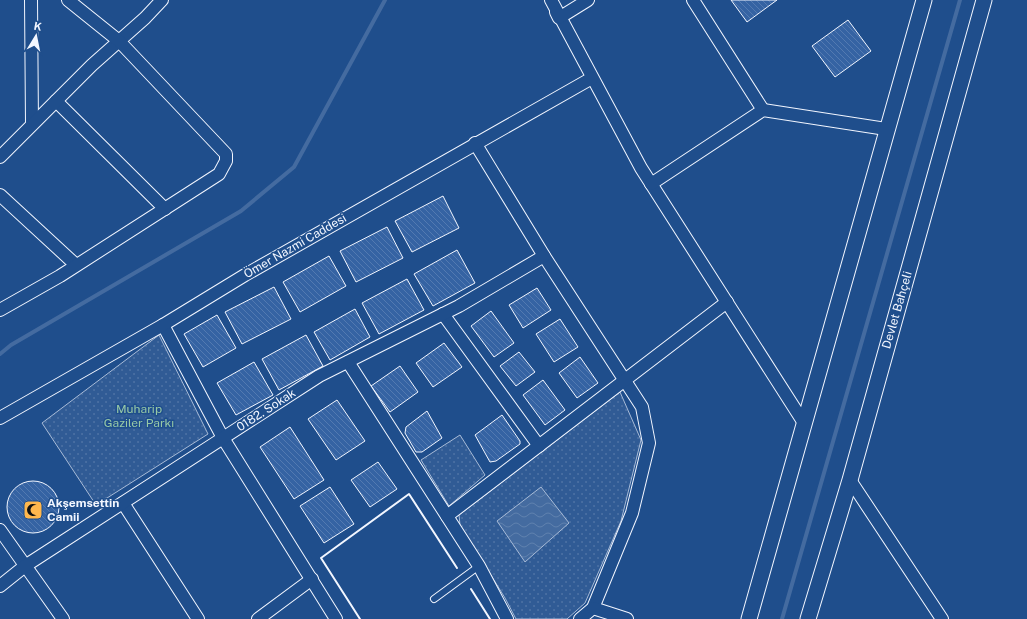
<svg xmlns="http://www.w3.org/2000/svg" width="1027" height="619" viewBox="0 0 1027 619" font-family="'Public Sans',sans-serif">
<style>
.park{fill:url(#park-dots);stroke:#a8bbd7}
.water{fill:url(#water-waves);stroke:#a8bbd7}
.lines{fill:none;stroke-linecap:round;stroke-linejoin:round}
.stream{stroke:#446ba0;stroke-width:4}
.building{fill:url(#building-back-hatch);stroke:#f2f6ff}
.service-casing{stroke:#f2f6ff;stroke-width:8}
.minor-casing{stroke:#f2f6ff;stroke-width:14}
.tertiary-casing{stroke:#f2f6ff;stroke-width:17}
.service{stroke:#1f4e8c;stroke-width:6}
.minor{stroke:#1f4e8c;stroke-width:12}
.tertiary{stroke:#1f4e8c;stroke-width:15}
.wall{stroke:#f2f6ff;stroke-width:2}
.labels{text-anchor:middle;stroke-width:3;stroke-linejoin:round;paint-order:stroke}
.street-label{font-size:12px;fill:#f2f6ff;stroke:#1f4e8c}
.park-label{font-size:12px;fill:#97c8a6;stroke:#1f4e8c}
.poi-label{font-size:12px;font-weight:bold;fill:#f2f6ff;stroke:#1f4e8c;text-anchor:start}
</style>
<defs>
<pattern id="park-dots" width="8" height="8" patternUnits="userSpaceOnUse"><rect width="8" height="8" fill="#305b95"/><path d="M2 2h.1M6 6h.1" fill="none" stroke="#4e73a5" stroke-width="1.8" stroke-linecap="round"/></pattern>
<pattern id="water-waves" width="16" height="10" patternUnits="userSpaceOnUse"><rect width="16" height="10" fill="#446ba0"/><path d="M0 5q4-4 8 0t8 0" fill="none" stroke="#5f81ae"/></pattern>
<pattern id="building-back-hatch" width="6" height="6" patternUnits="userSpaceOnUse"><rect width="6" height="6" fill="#3563a3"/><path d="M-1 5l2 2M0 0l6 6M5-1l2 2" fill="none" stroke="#537ab1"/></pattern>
</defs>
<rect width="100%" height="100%" fill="#1f4e8c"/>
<g class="park">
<path d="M159,335L208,434L96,505L42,423Z"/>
<path d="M620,392L641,440L621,521L585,603L567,619H516L505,598L460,525L459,515Z"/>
<path d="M460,435L485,475L449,506L421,460Z"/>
</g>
<path class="water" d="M541,487L569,523L525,562L497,521Z"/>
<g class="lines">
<g class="stream">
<path d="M0,354L11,345L241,211L294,167L385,0"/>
<path d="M782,619L960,0"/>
</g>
</g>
<g class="building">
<path d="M731,0H777L747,22Z"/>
<path d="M848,20L871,51L835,77L812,46Z"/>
<path d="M443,196L459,228L412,252L395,221Z"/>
<path d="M387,227L403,258L356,282L340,251Z"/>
<path d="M457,250L475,283L433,306L414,274Z"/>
<path d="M329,256L346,286L300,312L283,282Z"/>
<path d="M407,279L424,310L379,334L362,303Z"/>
<path d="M274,287L291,319L242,344L225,312Z"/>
<path d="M537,288L551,310L523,328L509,305Z"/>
<path d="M355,309L370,337L330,360L314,332Z"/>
<path d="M491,311L514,343L494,357L471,326Z"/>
<path d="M217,315L236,348L203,367L184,334Z"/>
<path d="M560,319L578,347L554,362L536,334Z"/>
<path d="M306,335L323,366L279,390L262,359Z"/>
<path d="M444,343L462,367L433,387L416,363Z"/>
<path d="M519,352L535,372L516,386L500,366Z"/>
<path d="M580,357L598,383L577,398L559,373Z"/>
<path d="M254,362L273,395L236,415L217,383Z"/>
<path d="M400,366L418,392L390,412L371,386Z"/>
<path d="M543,380L565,410L545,425L523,395Z"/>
<path d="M337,400L365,441L336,460L308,419Z"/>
<path d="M427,411L442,438L422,452H416L405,433L406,427Z"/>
<path d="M502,415L520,441V444L496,461L490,462L475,435Z"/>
<path d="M290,427L324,480L294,499L260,447Z"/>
<path d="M378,462L397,489L370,507L351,480Z"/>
<circle cx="33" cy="507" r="26"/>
<path d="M330,487L354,524L324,543L300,506Z"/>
</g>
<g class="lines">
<g class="service-casing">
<path id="service" d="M434,599L479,566"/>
</g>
<g class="minor-casing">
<g id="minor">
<path d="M31,0L32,124"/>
<path d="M551,0L641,168L804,423"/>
<path d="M693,0L763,110"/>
<path d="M556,12L559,18L588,0"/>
<path d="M56,101L165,209"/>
<path d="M475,143L544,256L642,407L649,443L632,513L593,608L580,619"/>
<path d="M0,157L92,65L145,18L162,0"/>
<path d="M651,184L763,110L886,129"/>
<path d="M0,195L76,265"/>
<path d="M0,310L60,276L219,174L226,161V154L119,41L68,0"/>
<path d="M443,314L539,446"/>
<path d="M163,325L223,438L336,619"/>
<path d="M348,362L479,566L507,619"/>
<path d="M0,418L163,325L245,275L592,78"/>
<path d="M850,480L942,619"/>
<path d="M123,503L198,619"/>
<path d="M447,516L727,302"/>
<path d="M0,530L63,619"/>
<path d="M0,586L25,566L319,376L459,306L544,256"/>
<path d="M593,608L627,619"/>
<path d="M258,619L312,579"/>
</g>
</g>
<g class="tertiary-casing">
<g id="tertiary">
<path d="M749,619L924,0"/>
<path d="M808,619L850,480L984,0"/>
</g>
</g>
<use href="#service" class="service"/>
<use href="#minor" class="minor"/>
<use href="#tertiary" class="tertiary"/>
<g class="wall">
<path d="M471,589L490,619"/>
<path d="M360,619L321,558L409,494L457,568"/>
</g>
</g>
<defs>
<g id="mosque-square" transform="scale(1)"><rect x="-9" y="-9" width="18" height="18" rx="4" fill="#ffb74d" stroke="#1f4e8c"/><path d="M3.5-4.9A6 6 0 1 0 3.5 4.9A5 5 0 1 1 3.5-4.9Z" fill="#111"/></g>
</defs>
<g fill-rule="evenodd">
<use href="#mosque-square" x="33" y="510"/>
</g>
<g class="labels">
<g class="street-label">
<text transform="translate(295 246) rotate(-30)" y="4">Ömer Nazmi Caddesi</text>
<text transform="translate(897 310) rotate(-74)" y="4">Devlet Bahçeli</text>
<text transform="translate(266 410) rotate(-33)" y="4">0182. Sokak</text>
</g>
<g class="park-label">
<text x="139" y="413">Muharip<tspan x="139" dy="14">Gaziler Parkı</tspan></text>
</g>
<g class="poi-label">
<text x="47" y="507">Akşemsettin<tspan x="47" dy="14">Camii</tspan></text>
</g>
</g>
<g transform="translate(36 36) rotate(10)" stroke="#1f4e8c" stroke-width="3" paint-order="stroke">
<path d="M0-3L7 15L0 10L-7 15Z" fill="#f2f6ff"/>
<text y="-6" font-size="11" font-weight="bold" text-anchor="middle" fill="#f2f6ff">K</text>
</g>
</svg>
